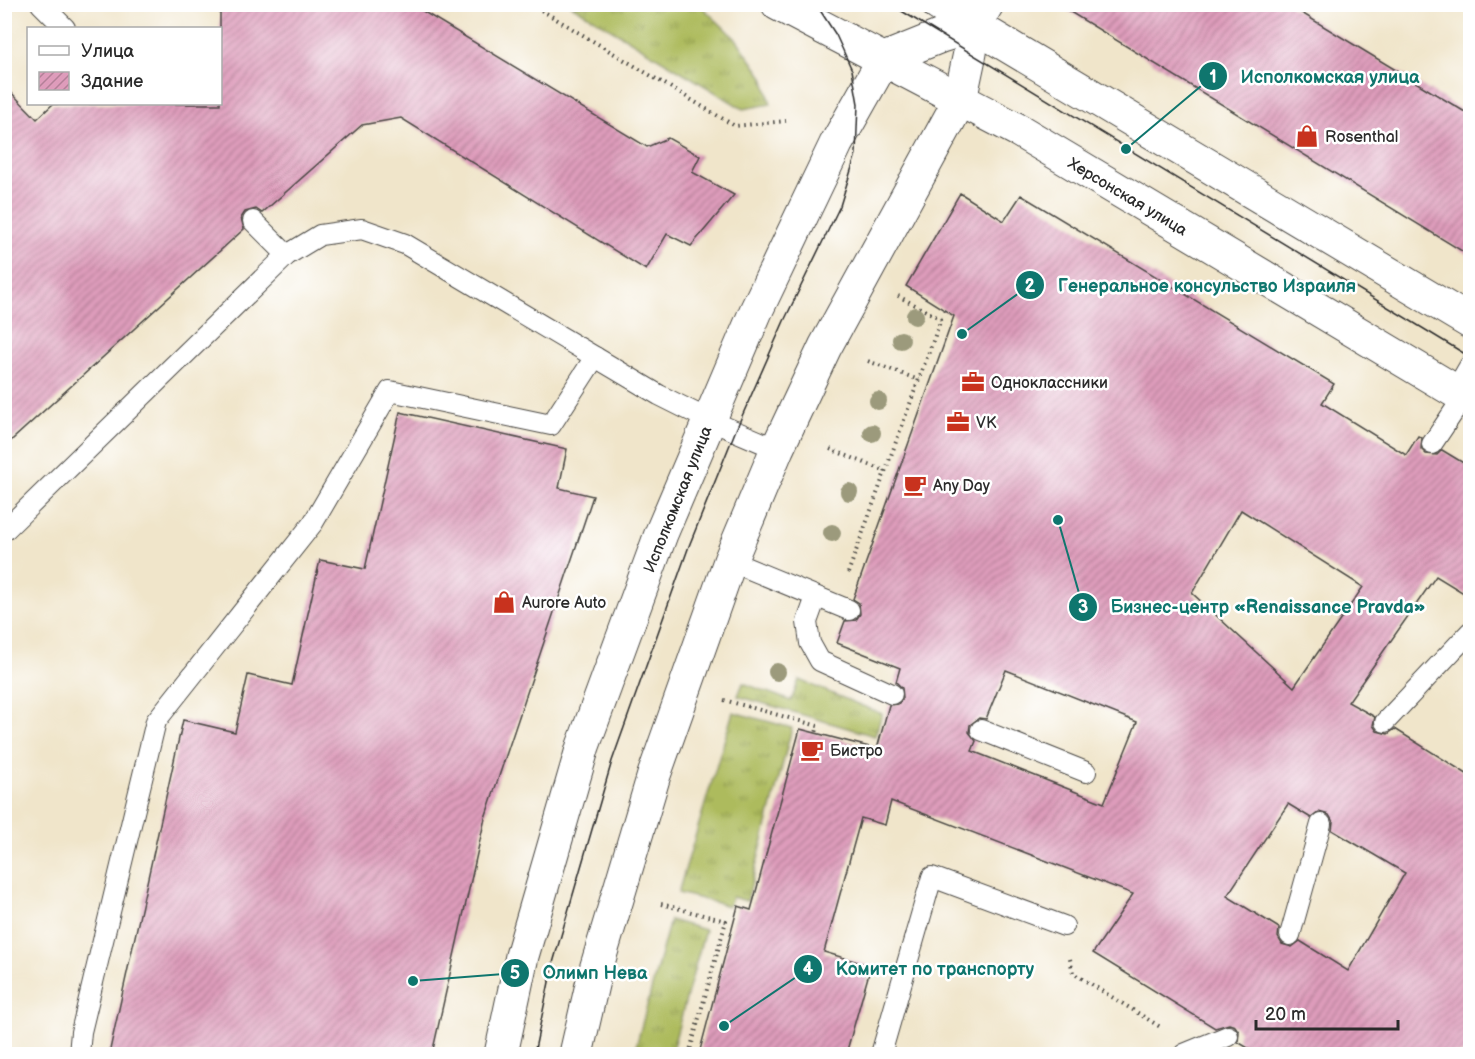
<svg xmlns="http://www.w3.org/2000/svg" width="1475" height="1059" viewBox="0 0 1475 1059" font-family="'Balsamiq Sans',sans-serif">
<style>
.grass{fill:url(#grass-tufts);stroke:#6c7344;stroke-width:1.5}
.building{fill:url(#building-hatch);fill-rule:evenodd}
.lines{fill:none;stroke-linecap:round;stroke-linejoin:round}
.service-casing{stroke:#494743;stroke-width:22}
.tertiary-casing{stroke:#494743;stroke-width:35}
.path{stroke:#494743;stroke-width:4;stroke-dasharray:1.5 4.5;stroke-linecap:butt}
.service{stroke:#fff;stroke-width:20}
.tertiary{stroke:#fff;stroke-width:33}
.tram{stroke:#2b2b2b;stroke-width:1.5}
.tree{fill:#9c9a7c}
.labels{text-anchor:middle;stroke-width:5;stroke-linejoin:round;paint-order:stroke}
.poi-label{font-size:16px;fill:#2b2b2b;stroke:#fff;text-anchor:start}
.street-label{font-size:16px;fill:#2b2b2b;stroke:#fff}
.leader{fill:none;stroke:#0f766e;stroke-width:2}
.callout-dot{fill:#0f766e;stroke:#fff;stroke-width:2}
.mark-label{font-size:18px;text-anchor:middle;font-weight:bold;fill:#fff}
.callout-label{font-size:18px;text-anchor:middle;font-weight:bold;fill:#0f766e;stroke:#fff;stroke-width:5;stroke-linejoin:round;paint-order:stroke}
</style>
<defs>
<pattern id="grass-tufts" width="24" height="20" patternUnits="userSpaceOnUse" patternTransform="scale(1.5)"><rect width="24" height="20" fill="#adbb5d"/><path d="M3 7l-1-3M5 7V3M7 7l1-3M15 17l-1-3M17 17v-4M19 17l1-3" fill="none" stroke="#8d984d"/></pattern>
<pattern id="building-hatch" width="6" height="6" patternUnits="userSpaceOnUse" patternTransform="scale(1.5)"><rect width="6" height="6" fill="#de9cbb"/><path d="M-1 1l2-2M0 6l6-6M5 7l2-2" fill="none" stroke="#b47f98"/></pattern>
</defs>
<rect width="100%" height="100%" fill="#fff"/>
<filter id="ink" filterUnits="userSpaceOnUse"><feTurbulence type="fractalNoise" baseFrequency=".0167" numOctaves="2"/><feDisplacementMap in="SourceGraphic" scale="12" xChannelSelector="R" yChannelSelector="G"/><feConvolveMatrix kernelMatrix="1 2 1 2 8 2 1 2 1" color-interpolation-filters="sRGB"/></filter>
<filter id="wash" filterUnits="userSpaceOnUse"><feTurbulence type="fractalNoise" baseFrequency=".008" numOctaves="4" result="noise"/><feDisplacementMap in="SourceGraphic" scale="24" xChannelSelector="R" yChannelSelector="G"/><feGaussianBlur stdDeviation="1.35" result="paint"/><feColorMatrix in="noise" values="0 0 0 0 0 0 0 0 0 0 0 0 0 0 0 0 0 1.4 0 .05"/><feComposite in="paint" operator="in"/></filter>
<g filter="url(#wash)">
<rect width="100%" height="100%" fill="#f0e5ca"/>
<g class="grass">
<path d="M571,5H700L737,40L763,77L771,104L743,109Z"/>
<path d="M799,680L882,714L875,736L738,696L743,683L791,701Z"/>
<path d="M733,712L792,728L747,901L732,897L729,906L678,893Z"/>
<path d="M670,920L705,930L671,1054H634Z"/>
</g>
<g id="blocks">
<g class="building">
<path d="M220,4H411L647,147L668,138L700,156L692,172L734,195L691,246L667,234L646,270L401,118L362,125L262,213L256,209L245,212L241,218L244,229L4,447V85L37,119L53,104H220Z"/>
<path d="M1057,4H1287L1470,115V256Z"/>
<path d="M960,193L1004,221L1021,195L1334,384L1322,403L1406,455L1418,436L1422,438L1421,449L1426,454L1437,455L1442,450L1470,467V597L1436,576L1348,702L1375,717L1373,725L1377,731L1388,734L1395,729L1470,776V1054H1258L1238,1042L1239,1032L1235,1026L1229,1024L1215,1028L1093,953L1133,894L891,801L885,825L861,818L824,952L871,966L846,1054H699L738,906L751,910L800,729L877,749L889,705L898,704L903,698L902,688L896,682L900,668L837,643L845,621L856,620L860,614L859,603L853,599L954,316L906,286ZM1241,510L1363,587L1294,687L1192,593ZM1006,670L1137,722L1104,803L972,751L976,741L969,732L970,725L979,718L986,719ZM1288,804L1311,818L1319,812L1329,815L1333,822L1332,830L1405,873L1348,971L1300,941L1292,947L1282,944L1278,937L1279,928L1227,896Z"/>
<path d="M400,412L567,449L559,488L593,496L485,818L432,1054H109L183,720L235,732L248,675L292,685L320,560L365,569Z"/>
</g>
</g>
</g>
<g filter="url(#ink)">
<use href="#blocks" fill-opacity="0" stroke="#494743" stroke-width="1.5"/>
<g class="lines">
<g class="service-casing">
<g id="service">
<path d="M41,4L65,28"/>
<path d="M253,221L287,255"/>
<path d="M1455,391L1470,365"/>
<path d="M1432,444L1469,389"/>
<path d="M4,531L287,255L320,235L362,229L405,244L659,395L709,420L777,449"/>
<path d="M730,561L849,610"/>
<path d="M816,597L807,622L810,643L820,661L892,694"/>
<path d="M1385,722L1470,632"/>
<path d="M981,730L1086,772"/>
<path d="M1290,935L1321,824"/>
<path d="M79,1054L81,1032L156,721L313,523L390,391L551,425L595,357"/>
<path d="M881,1054L932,877L1064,926"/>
<path d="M1184,1054L1228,1036"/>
</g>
</g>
<g class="tertiary-casing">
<g id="tertiary">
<path d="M778,4L1018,130L1470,400"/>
<path d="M938,4L1470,322"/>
<path d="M501,1054L522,956L583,746L661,534L756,311L836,144L884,59L941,36L974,26"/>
<path d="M576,1054L594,976L654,775L730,561L777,449L825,347L960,100L970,53L974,26L987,4"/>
</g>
</g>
<g class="path">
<path d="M531,4L735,126L786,121"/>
<path d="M868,361L919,380"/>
<path d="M830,449L885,471"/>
<path d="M848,573L941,319L898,296"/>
<path d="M724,700L818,726L816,733"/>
<path d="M661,904L726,921L689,1054"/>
<path d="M1070,959L1073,973L1162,1028"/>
</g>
<use href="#service" class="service"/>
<use href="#tertiary" class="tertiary"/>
<g class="tram">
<path d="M890,4L1470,357"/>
<path d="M534,1054L553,963L612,761L689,546L735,432L784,321L840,206L856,154L858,104L852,70L836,35L816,4"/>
</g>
</g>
<g class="tree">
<circle cx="915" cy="316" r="9"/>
<circle cx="901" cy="340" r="9"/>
<circle cx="878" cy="401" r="9"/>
<circle cx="872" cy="433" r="9"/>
<circle cx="849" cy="492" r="9"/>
<circle cx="832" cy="533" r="9"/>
<circle cx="777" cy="672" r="9"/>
</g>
</g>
<defs>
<g id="shop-bare" transform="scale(1.8)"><path d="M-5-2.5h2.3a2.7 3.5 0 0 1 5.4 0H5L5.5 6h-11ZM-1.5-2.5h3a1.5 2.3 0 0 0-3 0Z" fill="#c8321e" stroke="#fff" stroke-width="2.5" paint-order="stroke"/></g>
<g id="office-bare" transform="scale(1.8)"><path d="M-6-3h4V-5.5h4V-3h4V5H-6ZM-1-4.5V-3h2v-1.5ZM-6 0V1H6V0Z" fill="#c8321e" stroke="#fff" stroke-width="2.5" paint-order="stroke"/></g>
<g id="cafe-bare" transform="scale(1.8)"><path d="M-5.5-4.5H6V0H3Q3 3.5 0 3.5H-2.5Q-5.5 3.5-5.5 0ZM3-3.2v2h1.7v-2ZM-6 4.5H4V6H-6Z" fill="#c8321e" stroke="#fff" stroke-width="2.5" paint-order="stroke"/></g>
</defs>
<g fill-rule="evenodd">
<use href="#shop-bare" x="1307" y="136"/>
<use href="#office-bare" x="973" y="382"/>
<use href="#office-bare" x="958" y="422"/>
<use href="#cafe-bare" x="915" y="485"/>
<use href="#shop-bare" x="504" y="602"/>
<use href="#cafe-bare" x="812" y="750"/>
</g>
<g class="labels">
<g class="poi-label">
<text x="1325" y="142">Rosenthal</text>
<text x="991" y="388">Одноклассники</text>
<text x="976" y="428">VK</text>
<text x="933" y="491">Any Day</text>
<text x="522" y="608">Aurore Auto</text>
<text x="830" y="756">Бистро</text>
</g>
<g class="street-label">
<text transform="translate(1128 196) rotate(31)" y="6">Херсонская улица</text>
<text transform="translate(677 499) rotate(-68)" y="6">Исполкомская улица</text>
</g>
</g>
<path class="leader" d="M1126 149L1213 76M962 334L1030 285M1058 520L1083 607M724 1026L808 969M413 981L515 973"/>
<g class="callout-dot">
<circle cx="1126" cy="149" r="6"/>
<circle cx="962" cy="334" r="6"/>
<circle cx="1058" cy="520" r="6"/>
<circle cx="724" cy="1026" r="6"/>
<circle cx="413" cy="981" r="6"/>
<circle cx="1213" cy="76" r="15"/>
<circle cx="1030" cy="285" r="15"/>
<circle cx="1083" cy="607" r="15"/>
<circle cx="808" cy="969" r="15"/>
<circle cx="515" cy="973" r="15"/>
</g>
<g class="mark-label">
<text x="1213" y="83">1</text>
<text x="1030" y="292">2</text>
<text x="1083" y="613">3</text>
<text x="808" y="975">4</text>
<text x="515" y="979">5</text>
</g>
<g class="callout-label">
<text x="1330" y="83">Исполкомская улица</text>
<text x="1207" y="292">Генеральное консульство Израиля</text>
<text x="1268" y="613">Бизнес-центр «Renaissance Pravda»</text>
<text x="935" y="975">Комитет по транспорту</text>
<text x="595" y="979">Олимп Нева</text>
</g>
<rect width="1475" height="1059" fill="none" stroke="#fff" stroke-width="24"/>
<rect x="27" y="27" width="195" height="78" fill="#ffffff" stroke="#aaaaaa" stroke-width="1.5"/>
<rect x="39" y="46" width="30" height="9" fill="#ffffff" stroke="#aaaaaa" stroke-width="1.5"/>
<text x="81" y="57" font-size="18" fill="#2b2b2b">Улица</text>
<rect x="39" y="72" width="30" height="18" fill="url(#building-hatch)" stroke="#aaaaaa" stroke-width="1.5"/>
<text x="81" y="87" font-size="18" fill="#2b2b2b">Здание</text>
<path d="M1256 1020v9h142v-9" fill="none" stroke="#2b2b2b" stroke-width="3"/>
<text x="1265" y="1020" font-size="18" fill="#2b2b2b" stroke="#ffffff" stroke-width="4.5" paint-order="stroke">20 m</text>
</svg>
